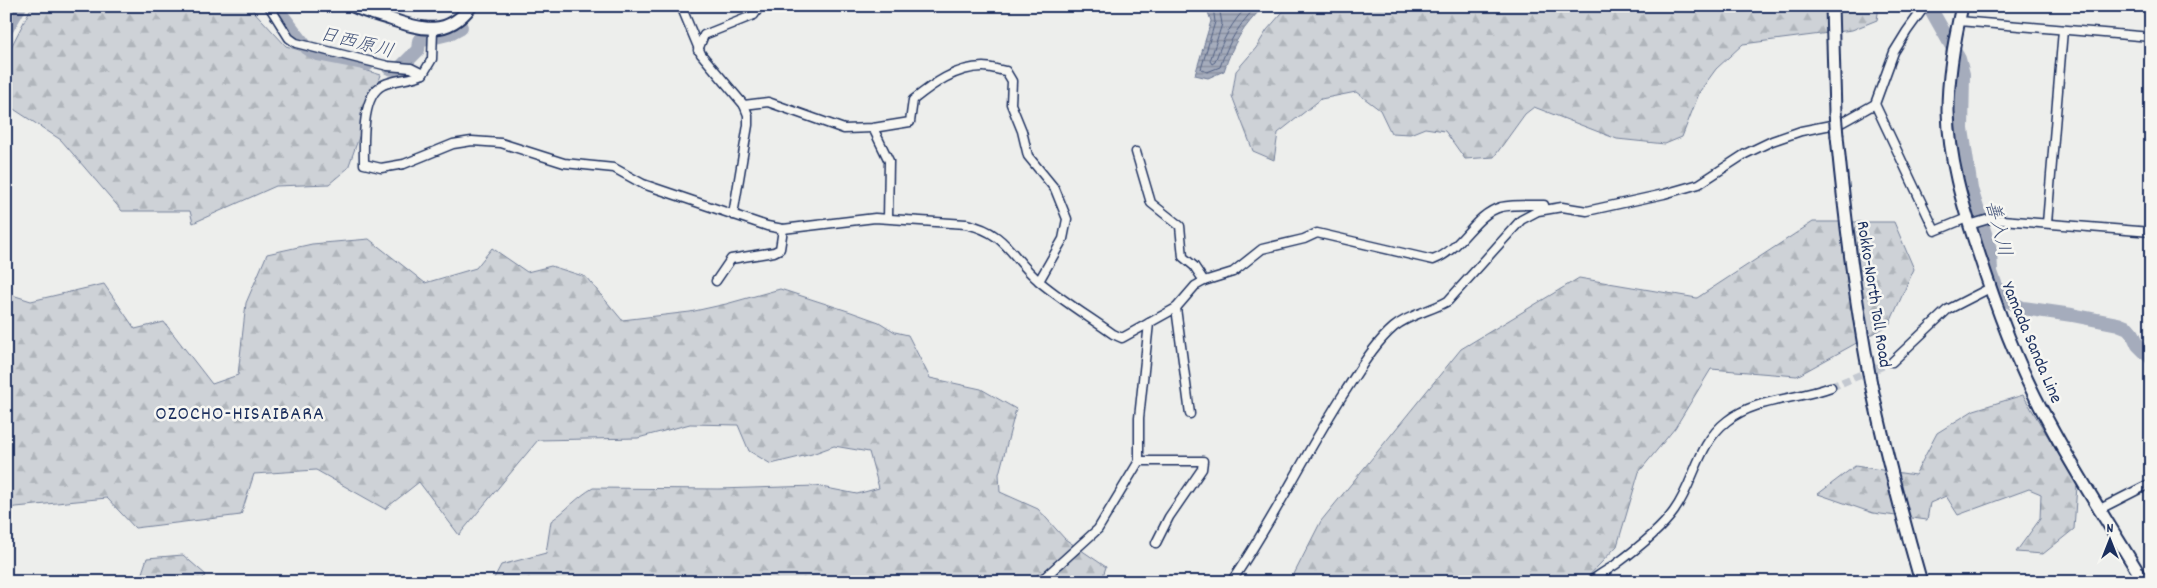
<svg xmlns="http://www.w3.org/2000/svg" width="2157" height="588" viewBox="0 0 2157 588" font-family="Dekko,'Klee One',sans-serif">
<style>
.forest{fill:url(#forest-firs);stroke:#74809a}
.water{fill:url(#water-rules);stroke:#6e7a96}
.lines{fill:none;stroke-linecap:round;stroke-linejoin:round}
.shore{stroke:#526184;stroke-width:1}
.river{stroke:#a5acbc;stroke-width:14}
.street-tunnel{stroke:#c3c8d0;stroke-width:8;stroke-dasharray:8 4;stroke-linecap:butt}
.street-casing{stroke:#1b2f5e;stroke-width:11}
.primary-casing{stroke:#1b2f5e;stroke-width:15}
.street{stroke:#f6f6f2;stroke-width:8}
.primary{stroke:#f6f6f2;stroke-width:11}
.primary-bridge-casing{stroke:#1b2f5e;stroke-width:15;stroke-linecap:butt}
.primary-bridge{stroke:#f6f6f2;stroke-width:11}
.labels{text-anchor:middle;stroke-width:5;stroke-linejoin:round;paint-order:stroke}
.street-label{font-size:18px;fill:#1b2f5e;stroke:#f6f6f2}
.water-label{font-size:19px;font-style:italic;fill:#44547a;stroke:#f6f6f2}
.quarter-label{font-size:20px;letter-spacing:1px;fill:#1b2f5e;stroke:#f6f6f2}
</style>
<defs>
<pattern id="forest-firs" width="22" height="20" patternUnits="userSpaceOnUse" patternTransform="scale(1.25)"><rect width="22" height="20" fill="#ced2d7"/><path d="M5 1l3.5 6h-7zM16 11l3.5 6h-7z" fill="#b0b5bb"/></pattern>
<pattern id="water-rules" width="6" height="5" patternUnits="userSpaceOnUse" patternTransform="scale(1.25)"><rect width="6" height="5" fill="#a5acbc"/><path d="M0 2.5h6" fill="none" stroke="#868c9c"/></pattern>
</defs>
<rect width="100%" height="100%" fill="#edeeec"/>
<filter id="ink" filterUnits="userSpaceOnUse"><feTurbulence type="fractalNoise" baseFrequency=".02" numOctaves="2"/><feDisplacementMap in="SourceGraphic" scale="10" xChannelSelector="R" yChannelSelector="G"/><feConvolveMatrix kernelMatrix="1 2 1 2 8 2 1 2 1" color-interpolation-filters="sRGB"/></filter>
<g filter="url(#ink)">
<g class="forest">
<path d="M32,6H249L286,46L381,75L348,168L329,184L276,186L193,223L190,211H122L61,140L6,104V57Z"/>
<path d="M1288,6H1879L1877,20L1852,30L1743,44L1716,69L1700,91L1682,137L1665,144L1617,139L1534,107L1525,114L1494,157L1465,159L1445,131L1425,128L1410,134L1391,133L1380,110L1356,92L1321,99L1278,133L1274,160L1253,151L1232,96L1236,71L1256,48L1267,30Z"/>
<path d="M1813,222H1894L1914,269L1889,325L1797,376L1711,369L1675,428L1639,472L1617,546L1583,582H1290L1321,521L1461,349L1579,278L1697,298Z"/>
<path d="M369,239L425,283L476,268L492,248L527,272L551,266L586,277L622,320L690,312L726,304L780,289L851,312L879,322L895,332L908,335L930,378L981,389L1016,409L999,474L1000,492L1038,509L1065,539L1106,567L1101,582H492L501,565L546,553L551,521C567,510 577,497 593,488L719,489L816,486L857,494L879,488L869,452L834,446L812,454L771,464L749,451L738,425L690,424L638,438L538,440L459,535L419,482L385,509L316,470L254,474L241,515L135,528L107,498L6,508V293L31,301L104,284L135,329L164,322L212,384L238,375L246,303L267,254L312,244Z"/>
<path d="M2023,395L2077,485L2074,529L2043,554L2016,552L2040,519L2041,494L2029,489L1958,515L1946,496L1930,503L1927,520L1873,513L1818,494L1855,466L1915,475L1937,433L1974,410Z"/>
<path d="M183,555L206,575L199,582H139L147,558Z"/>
</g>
<path class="water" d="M1206,6H1264C1243,27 1233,43 1224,71L1208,78L1195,75L1211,21Z"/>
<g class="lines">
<g class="shore">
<path d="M1213,6L1215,22L1201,69L1207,72L1220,67C1228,43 1239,24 1257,6"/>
<path d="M1219,6L1222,24L1210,61L1212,64L1215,62C1222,41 1232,21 1248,6"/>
</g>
<g class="river">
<path d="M275,6L307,48L317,54L368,64"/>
<path d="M1929,6L1959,59L1963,74L1962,129L1971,189L1990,249L1991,272L1996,286L2010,302L2023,308L2072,315L2118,324L2128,328L2133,334L2138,345L2151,358"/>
<path d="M6,30L20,6"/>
<path d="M389,68L398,70L418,50L419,41L448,34L461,27"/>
</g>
<path class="street-tunnel" d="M1831,387L1892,362"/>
<g class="street-casing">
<g id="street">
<path d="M269,6L289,38L296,43L388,66L411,68L423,74"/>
<path d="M681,6L701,54L744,105L748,115V125L733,215"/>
<path d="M1959,21L2151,37"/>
<path d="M433,29L432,59L423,74C411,80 395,79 383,85C361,95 364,143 364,164L381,168L404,164L453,144L472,141L501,143L564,163L614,168L643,184L767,226L783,229L875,218L966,224C1008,233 1010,257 1040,282C1063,301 1089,317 1113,334L1122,338L1176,308L1195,286L1204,281L1233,272L1262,249L1304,239L1317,233L1433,260C1463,249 1473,215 1501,207C1514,204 1531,205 1544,205L1545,209"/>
<path d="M698,50L704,35L754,15L760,6"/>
<path d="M1875,104L1935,231L1967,218"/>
<path d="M744,105L768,102L844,129L873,128L910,122L913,100C933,84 956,67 983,67C990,67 999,70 1006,71L1012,81L1011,104L1022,131L1028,156L1055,189L1067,219L1063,239L1039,281"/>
<path d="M873,128L889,161L888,218"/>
<path d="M1136,152L1151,203L1180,226L1183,257L1194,266L1204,281"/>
<path d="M2047,223L2063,30"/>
<path d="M1969,225L1989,219L2151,232"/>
<path d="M716,281L731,259L774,252L780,249L783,229"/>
<path d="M1176,308L1190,414"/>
<path d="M1892,362L1947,310L1990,288"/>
<path d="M1139,461H1203L1202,469L1169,517L1156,543"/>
<path d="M2098,510L2151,483"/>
<path d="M1035,582L1045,577L1098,529L1139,461V418L1149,323"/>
<path d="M1231,582C1274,520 1305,453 1346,390C1360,369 1374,344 1394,327C1410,314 1431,311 1448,301L1521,220L1538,211L1562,207L1587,211L1664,194L1699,184L1745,154L1772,141L1801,131L1841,123L1875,104L1894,52L1907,31L1925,6"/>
<path d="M1590,582C1598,575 1606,571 1615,565C1634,551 1660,531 1674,511C1695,482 1697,444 1727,421C1756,398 1797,400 1831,387"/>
</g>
</g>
<g class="primary-casing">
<g id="primary">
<path d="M353,6C365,12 378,15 390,19C422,30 448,37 471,6"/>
<path d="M1832,6L1835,113"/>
<path d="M1962,6C1954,41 1948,76 1948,111C1949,158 1962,203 1977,248C1996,307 2018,368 2049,423C2078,477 2112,529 2144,582"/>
<path d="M1837,136C1845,219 1855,302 1871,384C1885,450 1902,516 1921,582"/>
</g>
</g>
<use href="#street" class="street"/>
<use href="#primary" class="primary"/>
<g class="primary-bridge-casing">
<path id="primary-bridge" d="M1835,113L1837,136"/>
</g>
<use href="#primary-bridge" class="primary-bridge"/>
</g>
</g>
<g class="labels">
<g class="street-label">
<text transform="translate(1875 294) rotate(81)" y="6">Rokko-North Toll Road</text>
<text transform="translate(2033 342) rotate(67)" y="6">Yamada Sanda Line</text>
</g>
<g class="water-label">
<text transform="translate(357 41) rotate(14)" y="7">日西原川</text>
<text transform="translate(2000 228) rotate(76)" y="7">善入川</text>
</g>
<g class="quarter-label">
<text x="240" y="419">OZOCHO-HISAIBARA</text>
</g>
</g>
<rect width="2157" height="588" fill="none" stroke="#f6f6f2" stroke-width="25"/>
<rect x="12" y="12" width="2132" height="563" fill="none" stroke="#1b2f5e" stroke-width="2" filter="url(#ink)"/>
<g transform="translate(2110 540)" stroke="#f6f6f2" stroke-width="4" paint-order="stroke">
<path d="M0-4L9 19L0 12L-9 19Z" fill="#1b2f5e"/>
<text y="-8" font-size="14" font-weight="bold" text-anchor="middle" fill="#1b2f5e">N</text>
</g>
</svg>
